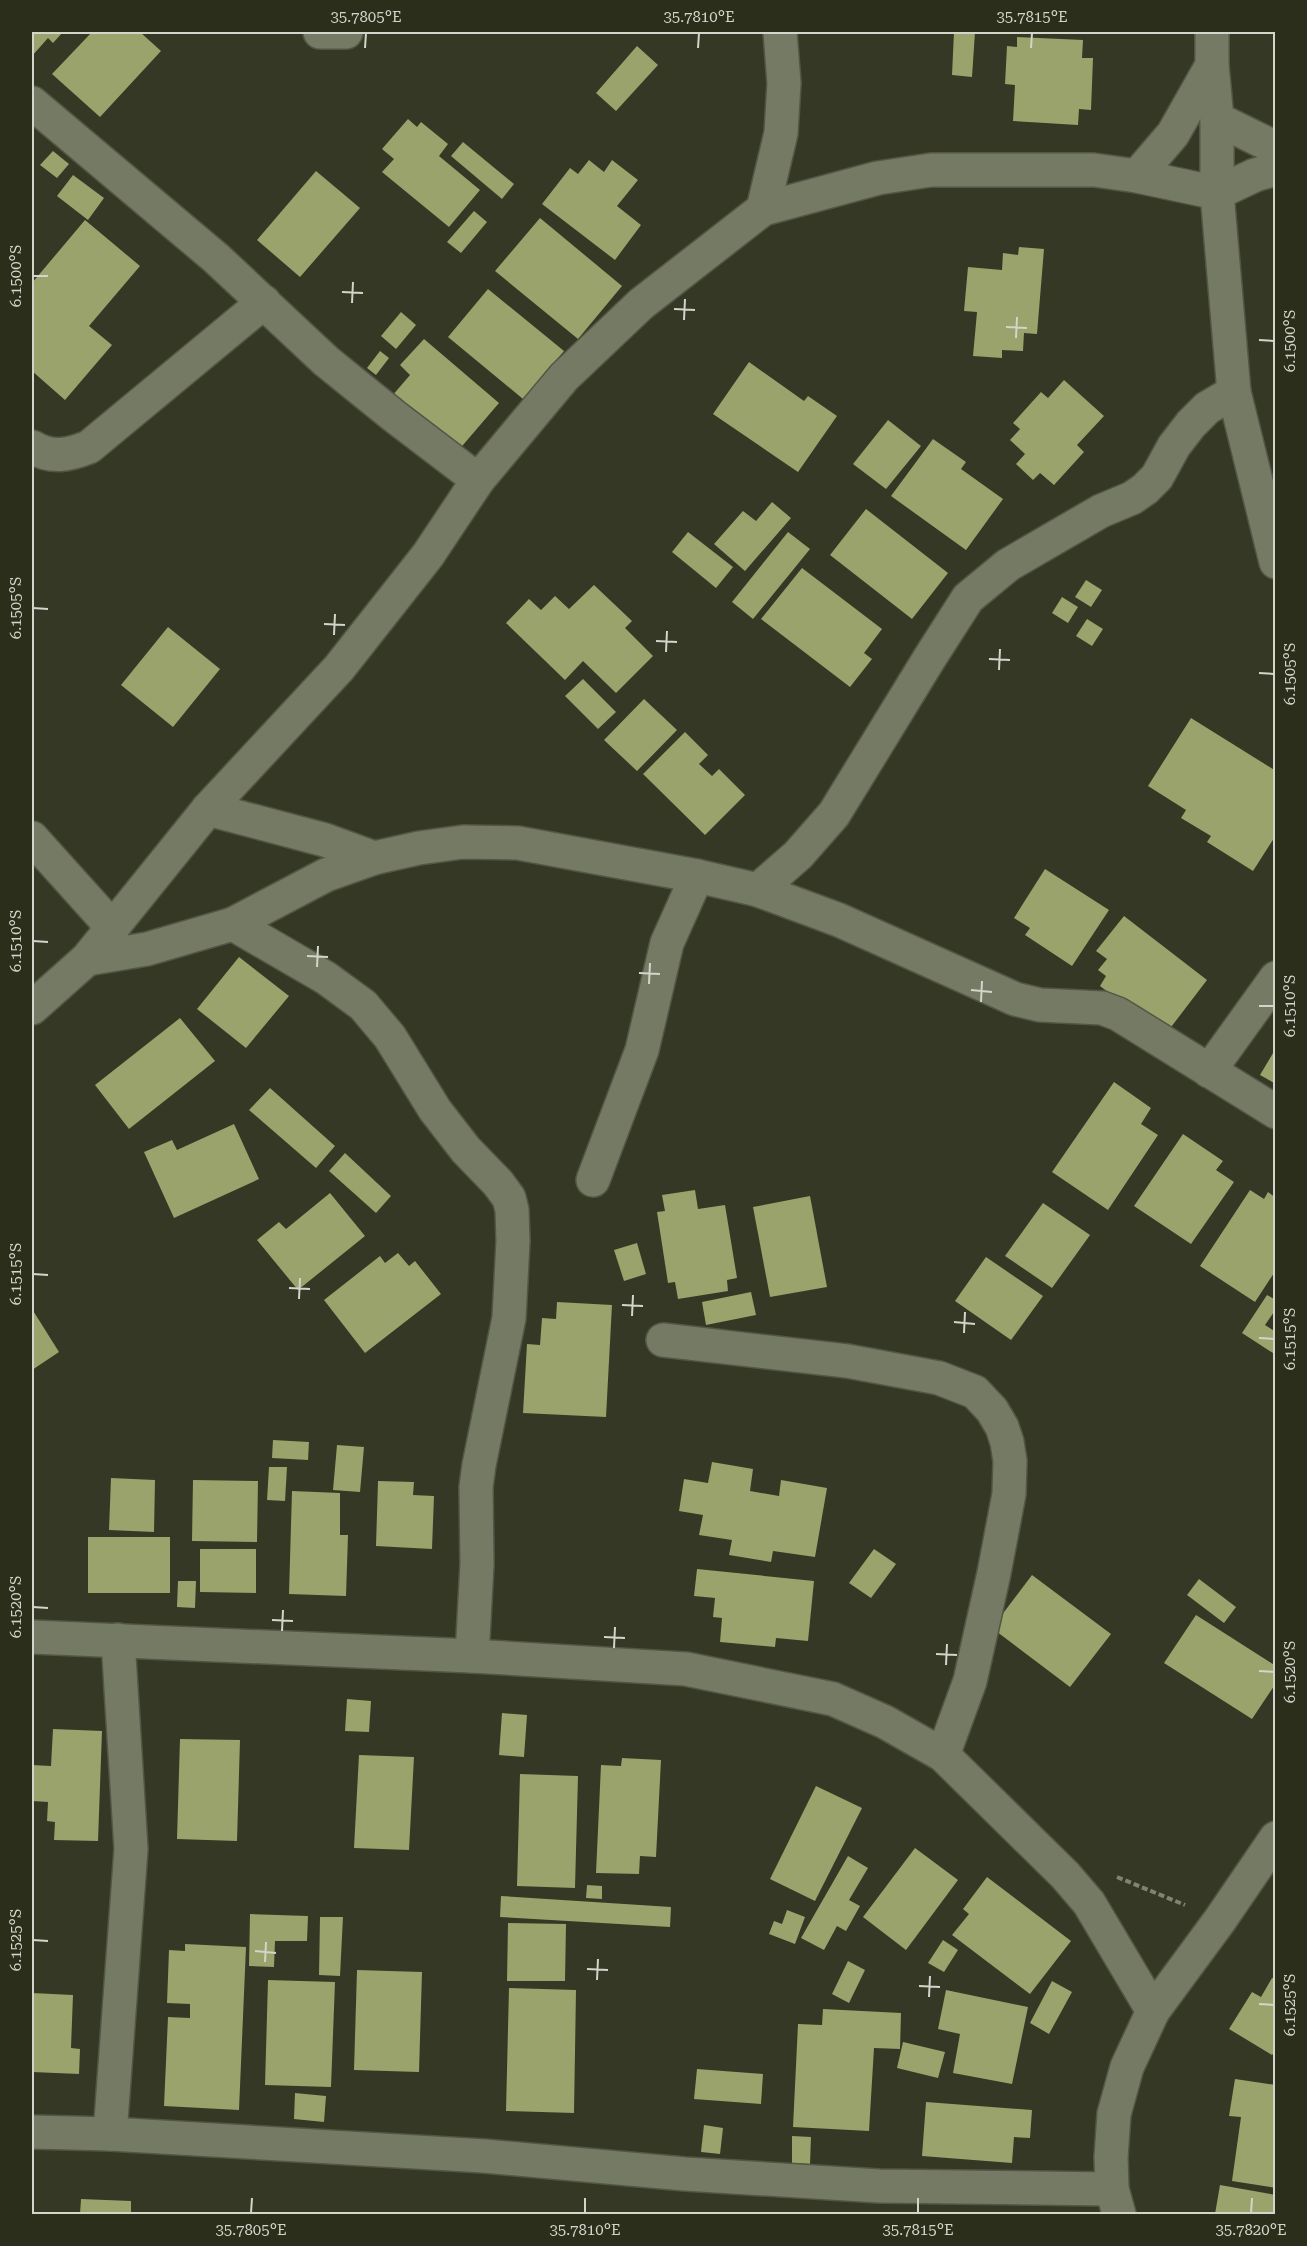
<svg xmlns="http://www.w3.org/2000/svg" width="1307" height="2246" viewBox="0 0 1307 2246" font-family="'Roboto Serif',serif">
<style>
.building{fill:#99a36b}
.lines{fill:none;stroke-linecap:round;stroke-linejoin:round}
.minor-casing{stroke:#535645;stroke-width:36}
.path{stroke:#808374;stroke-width:4;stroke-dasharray:6 3;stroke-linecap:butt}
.minor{stroke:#757a65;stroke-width:33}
.ticks{fill:none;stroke:#d2d5c9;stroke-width:2}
.neatline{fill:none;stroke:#d2d5c9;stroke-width:2}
.ticks-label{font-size:15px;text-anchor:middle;fill:#d2d5c9}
</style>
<rect width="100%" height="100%" fill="#343825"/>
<g class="building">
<path d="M32,32H63L53,43L48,38L32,56Z"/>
<path d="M92,32H140L161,51L100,117L52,74Z"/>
<path d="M954,32H975L972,77L952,75Z"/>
<path d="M1017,37L1083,40L1082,58H1093L1091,110L1079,109L1078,125L1013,121L1015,85L1005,84L1007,46L1017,47Z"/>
<path d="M637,46L658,65L616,111L596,93Z"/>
<path d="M408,119L417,127L421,122L448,144L439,156L480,190L449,227L382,172L394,159L382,149Z"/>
<path d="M463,142L514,184L502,199L451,156Z"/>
<path d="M53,151L69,164L57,178L40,165Z"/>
<path d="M589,160L604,172L612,160L638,180L617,206L641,225L615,260L542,204L570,168L578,174Z"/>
<path d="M316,171L360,208L300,277L257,240Z"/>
<path d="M73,175L104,198L88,220L57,196Z"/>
<path d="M474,211L487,222L461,253L447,242Z"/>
<path d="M540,218L622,286L578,339L495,271Z"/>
<path d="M85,220L140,266L89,326L112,345L65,400L32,371V283Z"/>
<path d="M1019,247L1044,249L1037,334L1024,333L1023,351L1002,350V358L973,356L977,312L964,311L968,267L1002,270L1003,253L1018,255Z"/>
<path d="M488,289L564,351L523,399L448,337Z"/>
<path d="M401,312L416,325L396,349L381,336Z"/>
<path d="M424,339L499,403L457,452L392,396L410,375L400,365Z"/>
<path d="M380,351L389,358L376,375L367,368Z"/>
<path d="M749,362L804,401L808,396L837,416L798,472L713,414Z"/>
<path d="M1064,380L1104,416L1077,445L1084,452L1054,485L1040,473L1033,480L1016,464L1025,454L1010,440L1020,429L1013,423L1041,392L1048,398Z"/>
<path d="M888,420L921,446L886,489L853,464Z"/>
<path d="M933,439L966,462L961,469L1003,499L966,550L891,496Z"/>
<path d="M772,502L791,518L745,571L714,544L743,511L756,521Z"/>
<path d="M866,509L948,573L912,619L830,555Z"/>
<path d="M688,532L733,567L716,588L672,552Z"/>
<path d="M788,532L810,549L753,619L732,602Z"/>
<path d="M802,568L882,629L864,653L872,659L850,687L761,619Z"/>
<path d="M1086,580L1102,590L1091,607L1075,597Z"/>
<path d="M594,585L632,621L625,628L653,656L616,693L583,661L565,680L506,623L529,599L541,610L555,596L569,609Z"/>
<path d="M1062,597L1078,607L1068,623L1052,613Z"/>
<path d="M1087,619L1103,629L1092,646L1076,636Z"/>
<path d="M168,627L220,669L173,727L121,685Z"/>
<path d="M583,679L616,712L598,729L565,696Z"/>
<path d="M644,699L677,730L637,771L604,740Z"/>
<path d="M1191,718L1276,771V835L1253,871L1207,842L1211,836L1181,818L1186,810L1148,786Z"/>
<path d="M685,732L708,755L699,764L712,776L719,769L745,795L705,835L643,774Z"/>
<path d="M1045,869L1109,910L1072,966L1025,935L1030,928L1014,918Z"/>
<path d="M1124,916L1207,980L1165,1035L1100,986L1106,976L1098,970L1107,959L1096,951Z"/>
<path d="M239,957L289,996L246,1048L197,1009Z"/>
<path d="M180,1018L215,1061L129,1129L95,1085Z"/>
<path d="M1276,1048V1084L1260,1075Z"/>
<path d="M1114,1082L1151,1108L1141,1124L1158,1135L1108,1210L1052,1172Z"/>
<path d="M270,1088L335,1146L316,1168L249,1110Z"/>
<path d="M234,1124L259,1179L174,1218L144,1152L172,1140L177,1150Z"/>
<path d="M1183,1134L1223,1161L1216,1170L1234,1182L1191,1244L1134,1206Z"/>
<path d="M345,1153L391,1196L376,1213L329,1171Z"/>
<path d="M695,1190L698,1209L725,1205L737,1278L727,1280L728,1291L678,1299L675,1282L668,1283L657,1212L665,1211L662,1195Z"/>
<path d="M1250,1190L1264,1199L1268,1192L1276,1198V1270L1255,1302L1200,1266Z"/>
<path d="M330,1193L365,1236L298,1290L257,1240L279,1222L286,1229Z"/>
<path d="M810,1196L827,1287L770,1297L753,1207Z"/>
<path d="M1043,1203L1090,1235L1052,1288L1005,1256Z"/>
<path d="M637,1243L646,1274L624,1281L614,1250Z"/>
<path d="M398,1253L409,1266L415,1261L441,1294L365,1353L324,1300L380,1256L385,1263Z"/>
<path d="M986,1257L1043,1296L1011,1340L955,1301Z"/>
<path d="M751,1292L756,1315L706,1325L702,1302Z"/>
<path d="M1267,1295L1276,1300V1309L1265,1325L1276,1332V1355L1242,1333Z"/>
<path d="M557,1302L612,1305L606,1417L523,1413L527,1344L540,1345L542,1318L556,1319Z"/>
<path d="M32,1309L59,1352L32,1370Z"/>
<path d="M273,1440L309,1442L308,1460L272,1458Z"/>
<path d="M337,1445L364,1447L360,1492L333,1490Z"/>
<path d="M712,1462L753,1469L750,1491L779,1496L781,1480L827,1488L815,1557L773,1551L771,1562L729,1555L732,1540L699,1535L703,1515L679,1511L684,1479L708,1483Z"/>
<path d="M269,1467H287L285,1501L267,1500Z"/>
<path d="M111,1478L155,1480L154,1532L109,1530Z"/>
<path d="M193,1480L258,1481L257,1542L192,1541Z"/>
<path d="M378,1481L414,1482L413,1495L434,1496L432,1549L376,1546Z"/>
<path d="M292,1491L340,1493V1535H348L346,1596L289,1594Z"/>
<rect x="88" y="1537" width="82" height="56"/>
<path d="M200,1549H256V1593L200,1592Z"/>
<path d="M874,1549L896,1564L871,1598L849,1583Z"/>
<path d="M697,1569L814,1581L808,1641L776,1638L775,1647L720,1642L722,1618L713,1617L715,1598L694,1596Z"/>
<path d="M1032,1575L1111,1634L1070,1687L992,1628Z"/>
<path d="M1199,1579L1236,1607L1224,1623L1187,1595Z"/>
<path d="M178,1581H196L195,1608L177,1607Z"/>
<path d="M1196,1615L1276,1666V1683L1252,1719L1164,1663Z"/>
<path d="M347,1699L371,1701L369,1732L345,1731Z"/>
<path d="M502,1713L527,1715L524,1757L499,1755Z"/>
<path d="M53,1729L102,1731L98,1841L54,1840L55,1822L47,1821L48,1802L32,1801V1765L51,1766Z"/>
<path d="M180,1739L240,1740L237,1841L177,1839Z"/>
<path d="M359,1755L414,1757L409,1850L354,1848Z"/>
<path d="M622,1758L661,1760L656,1857L640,1856L639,1874L596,1873L601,1765L621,1766Z"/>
<path d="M520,1774L578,1776L575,1888L517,1886Z"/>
<path d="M816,1786L862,1808L815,1901L770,1879Z"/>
<path d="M915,1848L958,1880L906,1950L863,1917Z"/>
<path d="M848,1856L868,1868L849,1900L860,1906L846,1931L837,1926L824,1950L801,1938Z"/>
<path d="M987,1877L1071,1941L1030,1994L952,1935L969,1914L963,1909Z"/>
<path d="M587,1885L602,1886V1899L586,1898Z"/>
<path d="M501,1896L671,1907L670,1927L500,1917Z"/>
<path d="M787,1910L805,1917L795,1944L769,1934L774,1921L782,1924Z"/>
<path d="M250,1914L308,1916L307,1941H275L274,1967L249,1966Z"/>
<path d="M320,1917H343L340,1976L319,1975Z"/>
<path d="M508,1923L566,1924L565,1981H507Z"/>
<path d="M943,1940L958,1950L944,1972L928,1963Z"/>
<path d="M185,1944L246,1947L239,2110L164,2106L168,2017L190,2018V2004L167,2003L169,1950L185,1951Z"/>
<path d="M848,1961L865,1970L849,2003L832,1994Z"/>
<path d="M357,1970L422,1972L419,2072L354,2070Z"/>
<path d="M1272,1978L1276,1979V2050L1272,2055L1229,2029L1252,1992L1261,1997Z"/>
<path d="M268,1980L335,1982L331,2087L265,2085Z"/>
<path d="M1052,1981L1072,1992L1049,2034L1030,2023Z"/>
<path d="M509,1988L576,1990L574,2113L506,2111Z"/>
<path d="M946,1990L1028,2007L1012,2084L953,2073L960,2034L938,2029Z"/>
<path d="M32,1993L73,1995L71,2048L80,2049L79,2074L32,2072Z"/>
<path d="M823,2009L901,2013L900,2049L874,2048L869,2131L793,2127L798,2024L822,2025Z"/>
<path d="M903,2042L945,2052L938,2078L897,2068Z"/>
<path d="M697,2069L763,2074L761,2104L694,2099Z"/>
<path d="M1235,2079L1276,2085V2188L1232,2181L1241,2117L1229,2116Z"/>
<path d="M295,2093L326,2096L324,2122L294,2119Z"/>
<path d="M926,2102L1032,2110L1030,2138L1014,2137L1012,2163L922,2156Z"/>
<path d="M704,2125L723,2128L720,2154L701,2152Z"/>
<path d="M792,2136L811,2137L810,2164L792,2163Z"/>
<path d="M1220,2185L1276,2195V2214H1215Z"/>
<path d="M81,2199L131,2201V2214H80Z"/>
</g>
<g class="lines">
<g class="minor-casing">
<g id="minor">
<path d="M320,32H346"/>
<path d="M1212,32V65L1217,119V193L1234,392L1276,562"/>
<path d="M32,103L216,258L326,361L394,416L478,480"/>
<path d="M1217,119L1276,148"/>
<path d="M1137,176L1173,134L1212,65"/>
<path d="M763,209L878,178L931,170H1094L1137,176L1217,193L1255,175L1276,169"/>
<path d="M32,447C52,459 69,455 89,447L264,302"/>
<path d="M208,809L325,840L374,858"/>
<path d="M32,838L113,928"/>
<path d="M758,890L798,855L834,814L929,659L968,598L1008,565L1101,511L1132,498L1145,489L1157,477L1174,446L1191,424L1207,408L1234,392"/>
<path d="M233,924L326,978L363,1005L390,1037L435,1110L466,1150L498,1183L509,1198L512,1210L513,1241L509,1318L479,1465L476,1487L477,1564L472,1656"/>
<path d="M87,959L147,949L233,924L326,875L374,858L419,848L463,842L518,843L697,876L758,890L839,920L1015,999L1040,1005L1102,1008L1118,1014L1276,1112"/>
<path d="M32,1008L87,959L208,809L339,668L428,555L478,480L564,377L641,304L763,209L781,133L784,83L780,32"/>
<path d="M1209,1071L1276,978"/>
<path d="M593,1180L642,1050L667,943L697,876"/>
<path d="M663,1340L847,1361L939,1378L975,1392L992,1410L1002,1427L1007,1442L1010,1461L1009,1494L994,1573L970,1681L943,1755"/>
<path d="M32,1637L472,1656L686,1669L833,1699L885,1722L943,1755L1065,1875L1089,1903L1153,2011"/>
<path d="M32,2132L110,2134L484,2156L685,2174L879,2186L1112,2189"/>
<path d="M110,2134L131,1849L118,1640"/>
<path d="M1119,2214L1112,2189L1111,2157L1114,2114L1127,2067L1153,2011L1220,1920L1276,1838"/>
</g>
</g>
<path class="path" d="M1117,1877L1185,1905"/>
<use href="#minor" class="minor"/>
</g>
<path class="ticks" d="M365,48L366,33M698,48L699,33M1031,48L1032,33M33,276H48M342,292L363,293M352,303L353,282M674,309L695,310M684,320L685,299M1006,327L1027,328M1016,338L1017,317M1259,340L1274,341M33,608L48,609M324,624L345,625M334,635L335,614M656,641L677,642M666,652L667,631M989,659L1010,660M999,670L1000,649M1259,673L1274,674M33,941L48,942M307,956L328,957M317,967L318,946M639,973L660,974M649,984L650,963M971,990L992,992M981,1002L982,981M1259,1006H1274M33,1274L48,1275M289,1288L310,1289M299,1299L300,1278M622,1305L643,1306M632,1316L633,1295M954,1322L975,1324M964,1333L965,1312M1259,1338L1274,1339M33,1607L48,1608M272,1620L293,1621M282,1631L283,1610M604,1637L625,1638M614,1648L615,1627M936,1654L957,1655M946,1665L947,1644M1259,1671L1274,1672M33,1940L48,1941M255,1951L276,1953M265,1962L266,1942M587,1969L608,1970M597,1980L598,1959M919,1986L940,1987M929,1997L930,1976M1259,2004L1274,2005M251,2213L252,2198M585,2213V2198M918,2213V2198M1251,2213L1252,2198"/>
<rect width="1307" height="2246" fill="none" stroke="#2a2e1b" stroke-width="66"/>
<rect x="33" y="33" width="1241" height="2180" class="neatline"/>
<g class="ticks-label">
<text x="366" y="22">35.7805°E</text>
<text x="699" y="22">35.7810°E</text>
<text x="1032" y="22">35.7815°E</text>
<text transform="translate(16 276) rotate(-90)" y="5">6.1500°S</text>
<text transform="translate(1290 341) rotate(-90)" y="5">6.1500°S</text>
<text transform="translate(16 608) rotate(-90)" y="5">6.1505°S</text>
<text transform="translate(1290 674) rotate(-90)" y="5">6.1505°S</text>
<text transform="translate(16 941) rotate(-90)" y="5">6.1510°S</text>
<text transform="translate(1290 1006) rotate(-90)" y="5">6.1510°S</text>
<text transform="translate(16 1274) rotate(-90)" y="5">6.1515°S</text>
<text transform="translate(1290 1339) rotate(-90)" y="5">6.1515°S</text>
<text transform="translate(16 1607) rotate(-90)" y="5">6.1520°S</text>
<text transform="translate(1290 1672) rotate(-90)" y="5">6.1520°S</text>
<text transform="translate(16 1940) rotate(-90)" y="5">6.1525°S</text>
<text transform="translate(1290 2005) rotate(-90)" y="5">6.1525°S</text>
<text x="251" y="2235">35.7805°E</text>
<text x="585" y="2235">35.7810°E</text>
<text x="918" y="2235">35.7815°E</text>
<text x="1251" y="2235">35.7820°E</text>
</g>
</svg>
